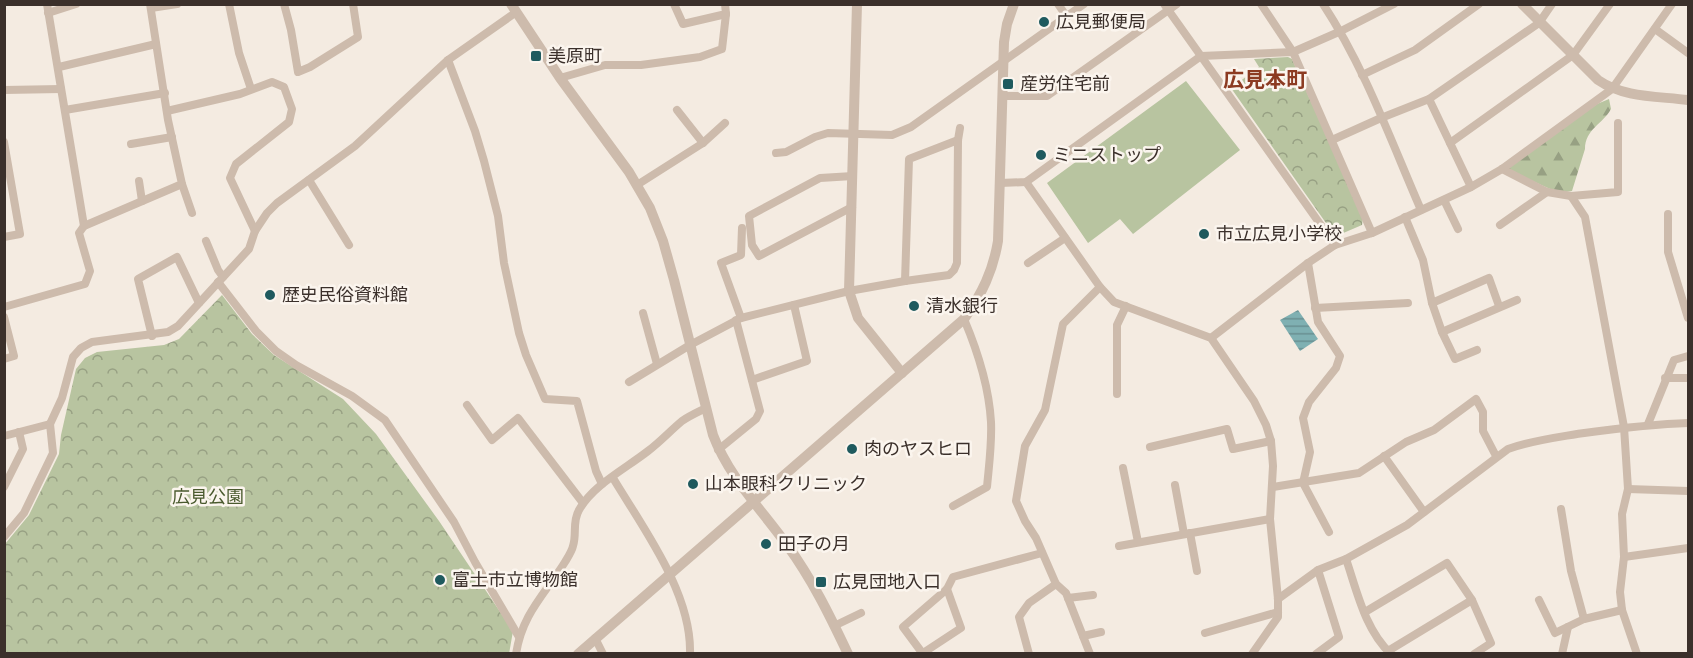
<svg xmlns="http://www.w3.org/2000/svg" width="1693" height="658" viewBox="0 0 1693 658" font-family="Figtree,'Noto Sans JP',sans-serif">
<style>
.forest{fill:url(#forest-firs)}
.park{fill:url(#park-crowns)}
.pitch{fill:#b8c4a0}
.water{fill:url(#water-rules)}
.lines{fill:none;stroke-linecap:round;stroke-linejoin:round}
.minor{stroke:#cdbbac;stroke-width:8}
.tertiary{stroke:#cdbbac;stroke-width:10}
.poi-dot{fill:#1f5a5e;stroke:#fbf5ee;stroke-width:2}
.labels{text-anchor:middle;stroke-width:5;stroke-linejoin:round;paint-order:stroke}
.poi-label{font-size:18px;fill:#3b302b;stroke:#fbf5ee;text-anchor:start}
.park-label{font-size:18px;fill:#4a5a2e;stroke:#fbf5ee}
.quarter-label{font-size:21px;font-weight:bold;fill:#8c3b22;stroke:#fbf5ee}
</style>
<defs>
<pattern id="forest-firs" width="22" height="20" patternUnits="userSpaceOnUse" patternTransform="scale(1.5)"><rect width="22" height="20" fill="#b8c4a0"/><path d="M5 1l3.5 6h-7zM16 11l3.5 6h-7z" fill="#97a083"/></pattern>
<pattern id="park-crowns" width="20" height="18" patternUnits="userSpaceOnUse" patternTransform="scale(1.5)"><rect width="20" height="18" fill="#b8c4a0"/><path d="M2 6a3 3 0 1 1 6 0M12 15a3 3 0 1 1 6 0" fill="none" stroke="#97a083"/></pattern>
<pattern id="water-rules" width="6" height="5" patternUnits="userSpaceOnUse" patternTransform="scale(1.5)"><rect width="6" height="5" fill="#7fb0b2"/><path d="M0 2.5h6" fill="none" stroke="#699091"/></pattern>
</defs>
<rect width="100%" height="100%" fill="#f4ebe1"/>
<path class="forest" d="M1609,99L1611,109C1603,124 1585,129 1585,149L1572,191L1559,193L1506,169L1597,104Z"/>
<g class="park">
<path d="M1288,57L1292,59L1363,218L1362,225L1341,234L1333,233L1231,88L1259,67L1254,59Z"/>
<path d="M222,295L252,334L274,355L343,399L376,434L439,521L513,631L509,654H5V544L29,515L59,454L61,435L76,369L85,358L97,352L164,345L179,339Z"/>
</g>
<path class="pitch" d="M1186,81L1240,150L1133,234L1120,219L1088,243L1047,183Z"/>
<path class="water" d="M1298,310L1318,339L1300,351L1280,320Z"/>
<g class="lines">
<g class="minor">
<path d="M47,4L84,226"/>
<path d="M229,4L239,53L251,89"/>
<path d="M284,4L291,30L298,72L310,67L358,37L353,4"/>
<path d="M674,4L683,24L726,14L725,4"/>
<path d="M1058,4L1067,17"/>
<path d="M1164,4L1335,245"/>
<path d="M1261,4L1293,52L1372,233"/>
<path d="M1323,4C1365,68 1391,141 1421,210"/>
<path d="M151,8L177,4"/>
<path d="M48,13L76,4"/>
<path d="M1655,29L1688,53"/>
<path d="M448,60L475,131L484,161L498,216L504,263L519,333L526,355L545,399L577,401L596,471L602,484"/>
<path d="M59,67L156,44"/>
<path d="M1362,75L1415,50L1479,4"/>
<path d="M560,78L605,65H641L700,57L722,49L726,14"/>
<path d="M4,90L61,89"/>
<path d="M1003,96H1047L1177,4"/>
<path d="M1429,99L1471,187"/>
<path d="M65,110L165,93"/>
<path d="M677,110L703,143"/>
<path d="M167,111L240,94L272,82L284,87L292,109L289,122L236,164L230,178L255,231"/>
<path d="M1332,140L1381,118L1429,99L1539,23L1552,4"/>
<path d="M4,142L20,234L4,237"/>
<path d="M1450,143L1573,55L1610,4"/>
<path d="M131,144L172,137"/>
<path d="M776,153L786,152L815,137L828,133L892,135L911,127L1084,4"/>
<path d="M1502,169L1547,192L1571,196L1585,217L1624,427L1628,489L1622,514L1624,557L1620,592L1622,610L1637,654"/>
<path d="M309,180L349,245"/>
<path d="M139,181L142,201"/>
<path d="M1026,182L1100,287L1114,302L1211,338L1254,401L1266,425L1271,441L1273,466L1270,519L1278,599V617L1252,654"/>
<path d="M1000,183L1026,182L1201,56L1293,52L1341,31L1394,4"/>
<path d="M182,184L192,213"/>
<path d="M637,185L703,143L725,123"/>
<path d="M1571,196L1618,192V123"/>
<path d="M1444,200L1458,229"/>
<path d="M852,207L759,256L752,245L749,216L820,178L853,176"/>
<path d="M1668,214V252L1688,318"/>
<path d="M1405,217L1423,260L1432,303L1442,332L1455,359L1477,350"/>
<path d="M1500,225L1547,192"/>
<path d="M206,241L218,270L223,277"/>
<path d="M1028,263L1065,238"/>
<path d="M1308,263L1318,322L1340,356L1336,368L1309,402L1303,418L1310,452L1303,483L1329,532"/>
<path d="M905,281L909,159L958,140"/>
<path d="M218,282L256,331L276,351L296,365L352,396L385,420L454,522L475,562L519,637"/>
<path d="M1432,303L1489,278L1499,306"/>
<path d="M4,307L85,284L90,271L79,233L84,226L182,184L168,120L150,4"/>
<path d="M1315,308L1408,303"/>
<path d="M643,313L657,364"/>
<path d="M4,317L14,356L4,359"/>
<path d="M741,318L721,263L741,255L742,228"/>
<path d="M1442,332L1517,300"/>
<path d="M152,336L138,279L177,257L199,303"/>
<path d="M1211,338L1308,263L1335,245L1372,233L1471,187L1502,169L1612,89L1672,4"/>
<path d="M1665,378H1688"/>
<path d="M752,380L807,361L794,305"/>
<path d="M629,382L690,345L741,318L849,291L905,281L949,275L954,270L957,263L958,140L960,128"/>
<path d="M1117,394V325L1126,306"/>
<path d="M467,405L492,440L518,418L583,503"/>
<path d="M1648,424L1674,360L1688,356"/>
<path d="M4,436L50,424"/>
<path d="M1150,447L1227,429L1233,449L1271,441"/>
<path d="M718,450L756,419L760,411L736,320"/>
<path d="M1384,456L1424,512"/>
<path d="M1123,468L1138,542"/>
<path d="M613,478C643,528 692,593 690,654"/>
<path d="M1175,485L1184,534"/>
<path d="M4,487L23,449L19,432"/>
<path d="M1273,487L1359,473L1406,442L1434,430L1476,399L1483,412V431L1496,456"/>
<path d="M1628,489L1688,491"/>
<path d="M953,506L987,487C989,465 992,444 991,422C989,387 978,352 964,319"/>
<path d="M1561,509L1571,571L1584,619"/>
<path d="M1190,533L1197,571"/>
<path d="M4,537L24,513L53,453L50,424L62,398L73,357L81,348L92,342L168,332L178,326L249,249L255,231L267,213L277,203L355,146L448,60L515,13"/>
<path d="M1119,546L1270,519"/>
<path d="M1624,557L1688,548"/>
<path d="M1346,559C1357,591 1365,630 1391,654"/>
<path d="M1068,598L1093,595"/>
<path d="M1278,599L1318,570L1346,559L1407,525L1508,449C1530,441 1553,438 1577,434C1614,429 1650,424 1688,423"/>
<path d="M1539,600L1555,633L1584,619L1622,610"/>
<path d="M1365,612L1447,563L1472,600L1491,643L1474,654"/>
<path d="M834,626L861,613"/>
<path d="M1205,633L1278,612"/>
<path d="M1083,636L1101,632"/>
<path d="M595,638L603,654"/>
<path d="M1388,651L1472,600"/>
<path d="M923,653L961,628L947,589"/>
<path d="M516,654C522,614 545,594 565,562C568,557 572,551 573,546C577,534 572,522 579,510C593,485 625,469 648,451C660,442 670,431 682,421C689,416 698,412 706,408"/>
<path d="M923,654L903,627L947,589L953,577L1042,553"/>
<path d="M1029,654L1019,617L1029,603L1056,584"/>
<path d="M1090,654L1066,593L1056,584L1036,538L1025,521L1016,501L1025,446L1045,410L1063,324L1100,287"/>
<path d="M1316,654L1339,637L1318,570"/>
<path d="M1562,654L1568,627"/>
</g>
<g class="tertiary">
<path d="M511,4L560,78L629,172L650,208L663,241L674,280L713,435C729,477 761,509 787,545C812,579 830,616 848,654"/>
<path d="M857,4L849,291L858,318L902,373"/>
<path d="M1522,4L1598,80C1624,98 1657,96 1688,100"/>
<path d="M578,654L964,319C982,294 993,271 998,241L1004,42L1007,24L1014,4"/>
</g>
</g>
<g class="poi-dot">
<circle cx="1044" cy="22" r="6"/>
<rect x="530" y="50" width="12" height="12" rx="3"/>
<rect x="1002" y="78" width="12" height="12" rx="3"/>
<circle cx="1041" cy="155" r="6"/>
<circle cx="1204" cy="234" r="6"/>
<circle cx="270" cy="295" r="6"/>
<circle cx="914" cy="306" r="6"/>
<circle cx="852" cy="449" r="6"/>
<circle cx="693" cy="484" r="6"/>
<circle cx="766" cy="544" r="6"/>
<circle cx="440" cy="580" r="6"/>
<rect x="815" y="576" width="12" height="12" rx="3"/>
</g>
<g class="labels">
<g class="poi-label">
<text x="1056" y="28">広見郵便局</text>
<text x="548" y="62">美原町</text>
<text x="1020" y="90">産労住宅前</text>
<text x="1053" y="161">ミニストップ</text>
<text x="1216" y="240">市立広見小学校</text>
<text x="282" y="301">歴史民俗資料館</text>
<text x="926" y="312">清水銀行</text>
<text x="864" y="455">肉のヤスヒロ</text>
<text x="705" y="490">山本眼科クリニック</text>
<text x="778" y="550">田子の月</text>
<text x="452" y="586">富士市立博物館</text>
<text x="833" y="588">広見団地入口</text>
</g>
<g class="park-label">
<text x="208" y="503">広見公園</text>
</g>
<g class="quarter-label">
<text x="1265" y="87">広見本町</text>
</g>
</g>
<rect width="1693" height="658" fill="none" stroke="#3b302b" stroke-width="12"/>
</svg>
